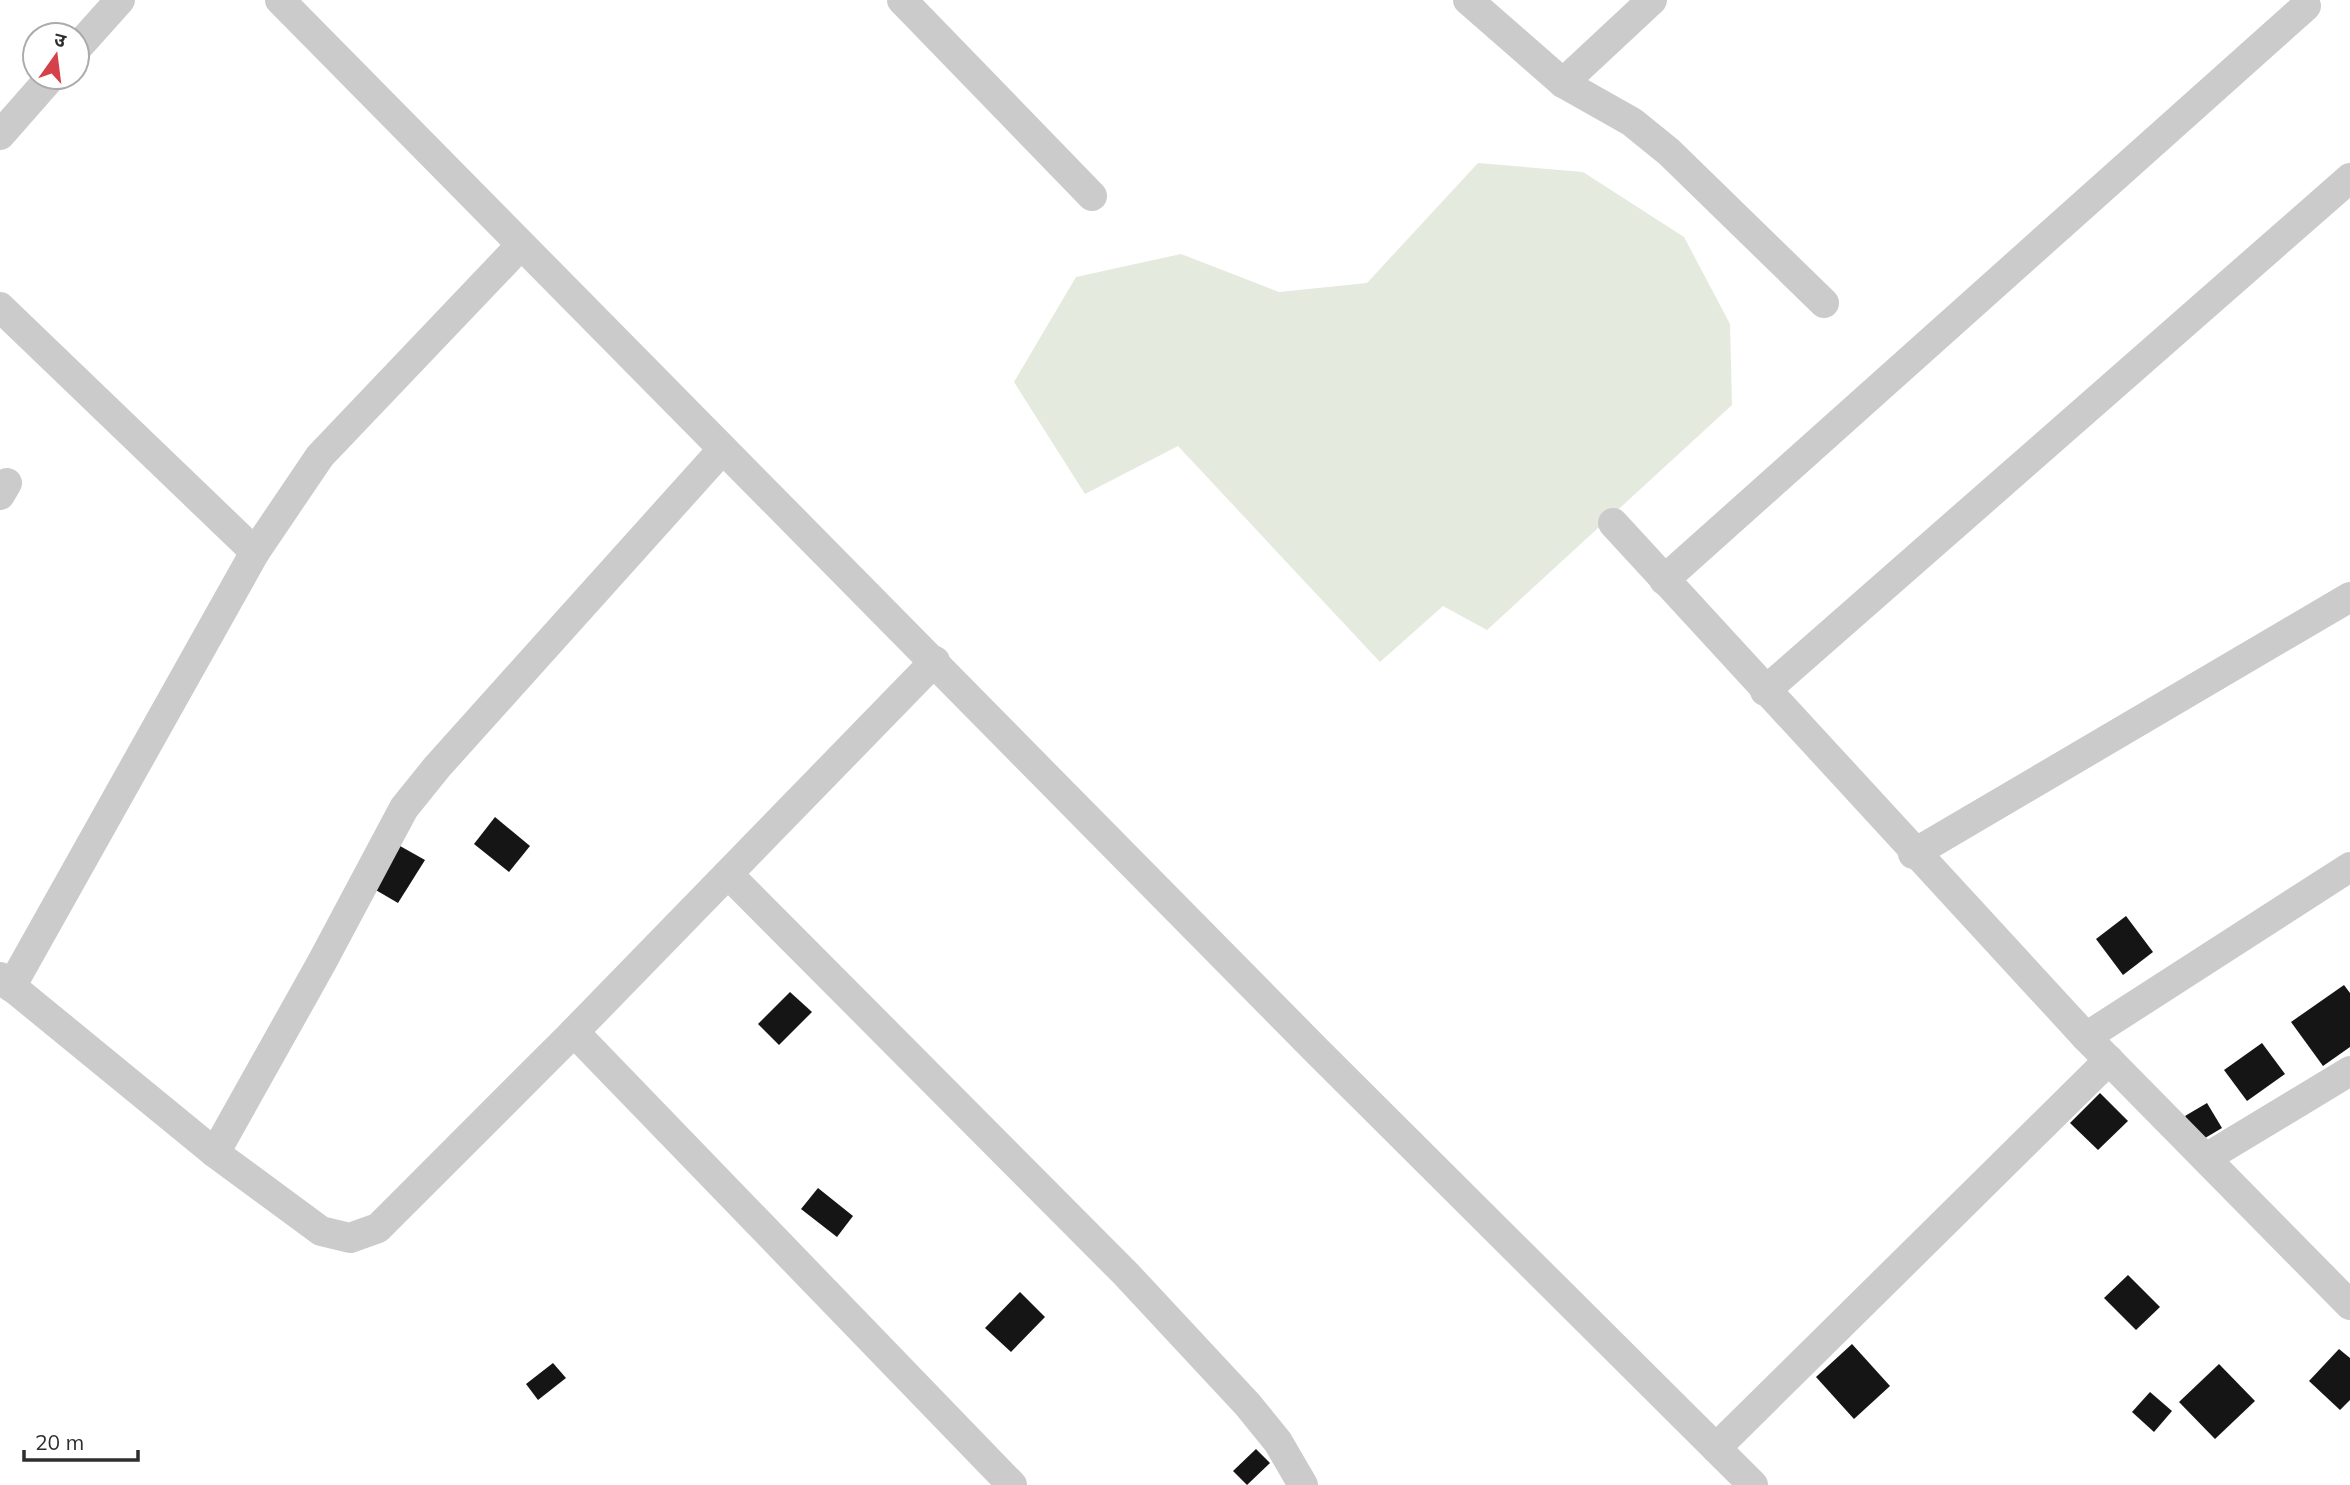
<svg xmlns="http://www.w3.org/2000/svg" width="2350" height="1485" viewBox="0 0 2350 1485" font-family="Mulish,'Noto Sans Devanagari',sans-serif">
<style>
.green{fill:#e4eadd}
.building{fill:#151515}
.lines{fill:none;stroke-linecap:round;stroke-linejoin:round}
.minor{stroke:#cbcbcb;stroke-width:30}
</style>
<rect width="100%" height="100%" fill="#fff"/>
<path class="green" d="M1478,163L1583,172L1684,237L1730,324L1732,405L1487,630L1443,606L1380,662L1178,446L1085,494L1014,382L1076,277L1181,254L1279,292L1367,283Z"/>
<g class="building">
<path d="M495,817L530,846L509,872L474,844Z"/>
<path d="M400,846L425,860L398,903L374,889Z"/>
<path d="M2126,916L2153,952L2123,975L2096,939Z"/>
<path d="M2344,985L2350,993V1047L2323,1066L2291,1022Z"/>
<path d="M790,992L812,1012L779,1045L758,1024Z"/>
<path d="M2262,1043L2285,1074L2247,1101L2224,1070Z"/>
<path d="M2100,1093L2128,1121L2098,1150L2070,1123Z"/>
<path d="M2207,1103L2222,1128L2200,1141L2185,1116Z"/>
<path d="M818,1188L853,1216L837,1237L801,1209Z"/>
<path d="M2128,1275L2160,1307L2136,1330L2104,1298Z"/>
<path d="M1020,1292L1045,1317L1011,1352L985,1328Z"/>
<path d="M1852,1344L1890,1386L1854,1419L1816,1377Z"/>
<path d="M2339,1349L2350,1358V1400L2340,1410L2309,1381Z"/>
<path d="M553,1363L566,1378L538,1400L526,1384Z"/>
<path d="M2219,1364L2255,1401L2215,1439L2179,1402Z"/>
<path d="M2150,1392L2172,1411L2154,1432L2132,1412Z"/>
<path d="M1256,1449L1270,1463L1247,1485L1233,1471Z"/>
</g>
<g class="lines">
<g class="minor">
<path d="M280,0L1317,1051L1753,1485"/>
<path d="M902,0L1092,196"/>
<path d="M1468,0L1563,83L1632,122L1669,152L1824,303"/>
<path d="M77,48L120,0"/>
<path d="M1563,83L1652,0"/>
<path d="M0,135L51,77"/>
<path d="M0,307L255,552"/>
<path d="M0,495L7,483"/>
<path d="M1613,523L2086,1037"/>
<path d="M1664,580L2306,6"/>
<path d="M1765,691L2350,178"/>
<path d="M1913,854L2350,597"/>
<path d="M2350,867L2086,1037L2350,1305"/>
<path d="M728,874L1126,1274L1248,1405L1278,1442L1303,1485"/>
<path d="M0,977L215,1153L321,1231L350,1238L378,1228L574,1032L935,661"/>
<path d="M11,987L255,552L320,456L521,245"/>
<path d="M574,1032L1012,1485"/>
<path d="M215,1153L322,962L404,808L437,767L722,450"/>
<path d="M2206,1158L2350,1071"/>
<path d="M1716,1448L2109,1060"/>
</g>
</g>
<g transform="translate(56 56) rotate(14)"><circle r="33" fill="#ffffff" stroke="#ababab" stroke-width="2"/>
<path d="M0-5L12 26L0 18L-12 26Z" fill="#d44149"/>
<text y="-10" font-size="19" font-weight="bold" text-anchor="middle" fill="#2e2e2e">उ</text>
</g>
<path d="M24 1450v10h114v-10" fill="none" stroke="#2e2e2e" stroke-width="3.5"/>
<text x="35" y="1450" font-size="21" fill="#2e2e2e" stroke="#ffffff" stroke-width="5" paint-order="stroke">20 m</text>
</svg>
